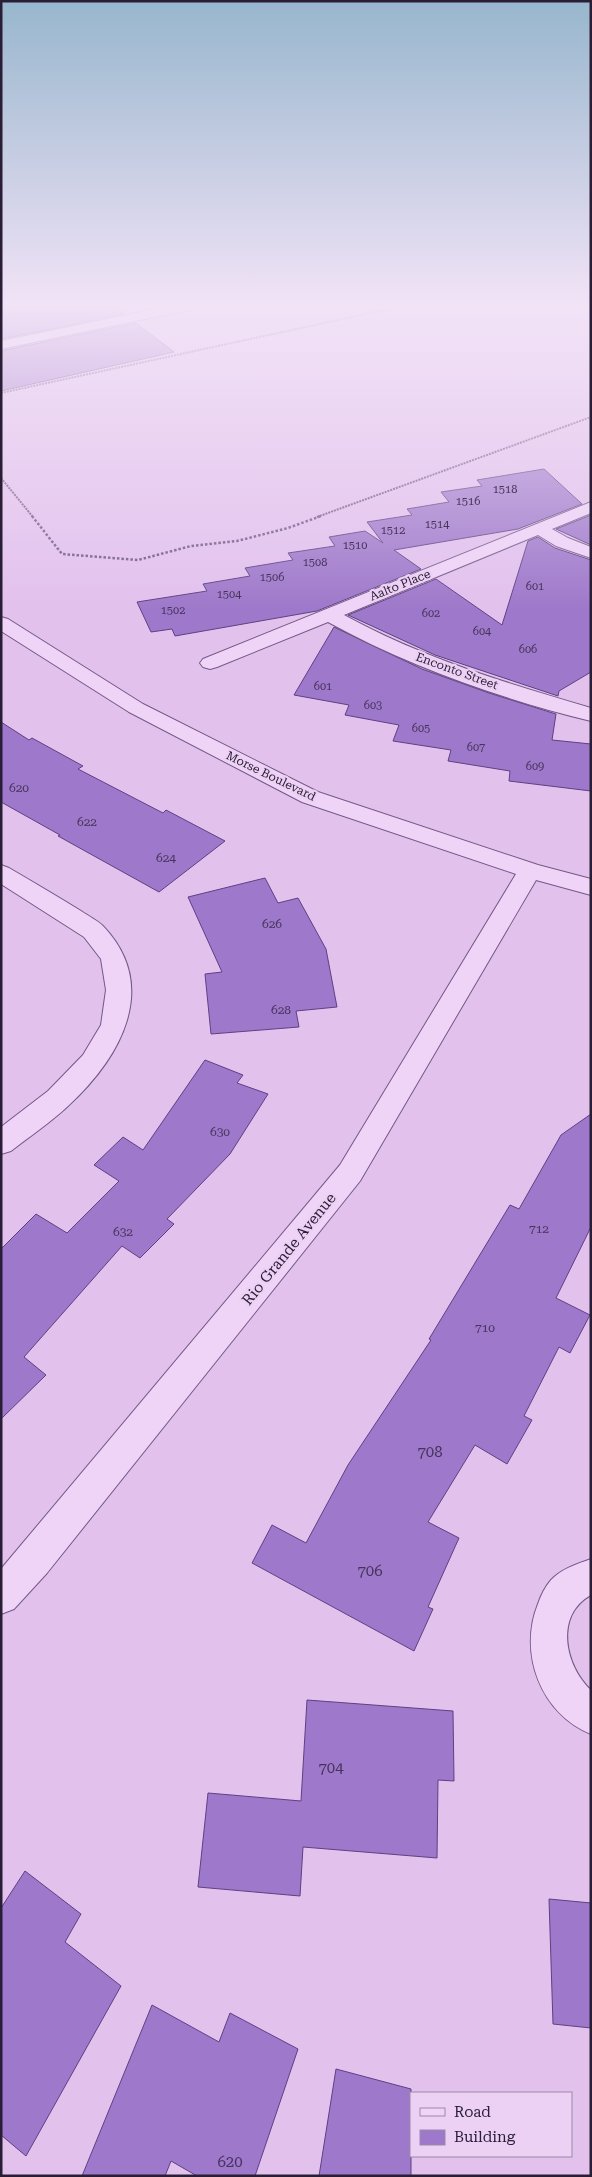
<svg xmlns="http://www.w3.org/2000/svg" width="592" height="2177" viewBox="0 0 592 2177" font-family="'Roboto Serif',serif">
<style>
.building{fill:#9e78ca;stroke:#5e4084}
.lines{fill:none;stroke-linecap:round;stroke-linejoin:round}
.minor-casing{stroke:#735985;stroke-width:2}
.path-far1{stroke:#735985;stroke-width:2;stroke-dasharray:2 1;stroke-linecap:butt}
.path{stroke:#735985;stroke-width:2.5;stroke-dasharray:2.5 2;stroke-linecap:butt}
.minor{fill:#efd4f8;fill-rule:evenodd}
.labels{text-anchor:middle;stroke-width:4.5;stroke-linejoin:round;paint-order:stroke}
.far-number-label{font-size:11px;fill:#47345b}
.far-street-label{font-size:12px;fill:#2a1d36;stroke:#ecd1f4}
.number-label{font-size:12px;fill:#47345b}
.street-label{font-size:15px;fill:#2a1d36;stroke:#ecd1f4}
.near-number-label{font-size:15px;fill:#47345b}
</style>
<rect width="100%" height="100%" fill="#e2c1ed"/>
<g class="building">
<path d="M1,305H113L124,314L1,339Z"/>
<path d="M136,323L174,352L1,391V351Z"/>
<path d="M544,469L582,504L518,529L394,550L421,569L317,611L175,636L172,629L151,632L137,602L207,591L203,584L250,576L245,568L293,560L288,553L335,546L329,537L365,531L383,543L367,522L412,515L407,509L449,502L441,492L482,486L477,480Z"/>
<path d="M591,515V545L556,529Z"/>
<path d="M538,537L555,548L591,560V672L559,691L558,696L435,655L348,615L436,579L502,625L528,541Z"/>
<path d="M334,627L422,669L489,693L556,714L552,740L591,744V791L509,781L510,771L448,761L451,750L393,741L399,725L345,715L349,705L294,695Z"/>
<path d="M1,722L29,740L32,738L83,766L78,769L163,813L166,810L225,841L159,892L58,836L60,835L1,802Z"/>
<path d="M265,878L278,903L298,898L326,949L337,1007L296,1011L299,1027L211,1034L205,974L222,972L188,897Z"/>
<path d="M205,1060L243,1075L237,1083L268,1094L230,1154L167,1219L174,1224L140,1258L122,1246L24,1357L46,1375L1,1419V1249L36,1214L67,1233L119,1181L94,1165L123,1137L143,1150Z"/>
<path d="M591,1114V1227L556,1298L590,1315L570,1353L559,1347L524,1416L532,1420L507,1464L475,1445L428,1522L459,1538L428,1607L433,1609L414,1651L252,1563L272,1525L306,1543L348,1465L431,1340L429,1339L510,1205L519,1209L561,1135Z"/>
<path d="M307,1700L453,1711L454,1781L438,1780L437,1858L303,1847L300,1896L198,1887L208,1793L301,1801Z"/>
<path d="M25,1871L81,1914L65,1942L121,1986L26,2156L1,2135V1908Z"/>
<path d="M549,1899L591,1903V2028L553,2024Z"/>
<path d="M152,2005L219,2042L230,2013L298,2049L255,2176H197L171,2161L165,2176H82Z"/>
<path d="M336,2069L411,2089V2176H319Z"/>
</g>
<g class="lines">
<g class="minor-casing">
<g id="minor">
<path d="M175,305H200L193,309L1,349V341Z"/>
<path d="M591,502V513L552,529L568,538L591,547V558L556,546L538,535L344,615C422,658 506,683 591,708V721C501,699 408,666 328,622L217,667L210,669L203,667L200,663L203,659Z"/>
<path d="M1,617L8,619L143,704L318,792L538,865L591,879V895L536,880L360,1181L47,1573L14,1609L1,1614V1569L340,1165L516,874L302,802L129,712L1,631Z"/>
<path d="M1,865L9,868C33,882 57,896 81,911C88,916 97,920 103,926C161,987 120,1058 68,1106C50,1123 30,1136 11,1151L1,1154V1127L48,1091L83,1055L101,1025L106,990L101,959L84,937L1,884Z"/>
<path d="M591,1559V1595C554,1615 565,1666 591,1690V1734C541,1714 518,1653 538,1604C541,1595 545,1587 551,1580C561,1569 577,1564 591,1559Z"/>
</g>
</g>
<g class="path-far1">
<path d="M1,393L407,305"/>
<path d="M1,478L33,517"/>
<path d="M317,517L591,417"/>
</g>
<path class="path" d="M32,516L62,554L138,560L191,546L237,541L288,528L321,516"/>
<use href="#minor" class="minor"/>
</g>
<linearGradient id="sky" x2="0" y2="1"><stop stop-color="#97b6cd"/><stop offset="0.5" stop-color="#f2e3f7"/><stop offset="1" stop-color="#f2e3f7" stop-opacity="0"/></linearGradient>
<rect width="592" height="610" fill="url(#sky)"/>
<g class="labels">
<g class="far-number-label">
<text x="505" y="493">1518</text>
<text x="468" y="505">1516</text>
<text x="437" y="528">1514</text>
<text x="393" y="534">1512</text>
<text x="355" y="549">1510</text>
<text x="315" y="566">1508</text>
<text x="272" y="581">1506</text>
<text x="535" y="590">601</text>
<text x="229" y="598">1504</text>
<text x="173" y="614">1502</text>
<text x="431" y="617">602</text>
<text x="482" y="635">604</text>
<text x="528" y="653">606</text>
<text x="323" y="690">601</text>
<text x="373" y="709">603</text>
<text x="421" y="732">605</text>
<text x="476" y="751">607</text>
<text x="535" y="770">609</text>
</g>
<g class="far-street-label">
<text transform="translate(400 585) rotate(-22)" y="4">Aalto Place</text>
<text transform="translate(457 671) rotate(20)" y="4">Enconto Street</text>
<text transform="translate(271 776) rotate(26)" y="4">Morse Boulevard</text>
</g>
<g class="number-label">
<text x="19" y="792">620</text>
<text x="87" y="826">622</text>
<text x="166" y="862">624</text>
<text x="272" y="928">626</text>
<text x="281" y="1014">628</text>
<text x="220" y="1136">630</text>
<text x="539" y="1233">712</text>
<text x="123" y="1236">632</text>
<text x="485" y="1332">710</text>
</g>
<g class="street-label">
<text transform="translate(289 1249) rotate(-51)" y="5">Rio Grande Avenue</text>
</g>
<g class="near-number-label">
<text x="430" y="1457">708</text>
<text x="370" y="1576">706</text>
<text x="331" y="1773">704</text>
<text x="230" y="2167">620</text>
</g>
</g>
<rect width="592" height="2177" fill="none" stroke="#2a1d36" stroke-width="5"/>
<rect x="410" y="2092" width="162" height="65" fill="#ecd1f4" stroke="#9e89a8"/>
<rect x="420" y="2108" width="25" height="8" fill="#efd4f8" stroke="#9e89a8"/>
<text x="454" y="2117" font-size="15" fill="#2a1d36">Road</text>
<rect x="420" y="2130" width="25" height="15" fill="#9e78ca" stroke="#9e89a8"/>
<text x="454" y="2142" font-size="15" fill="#2a1d36">Building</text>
</svg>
